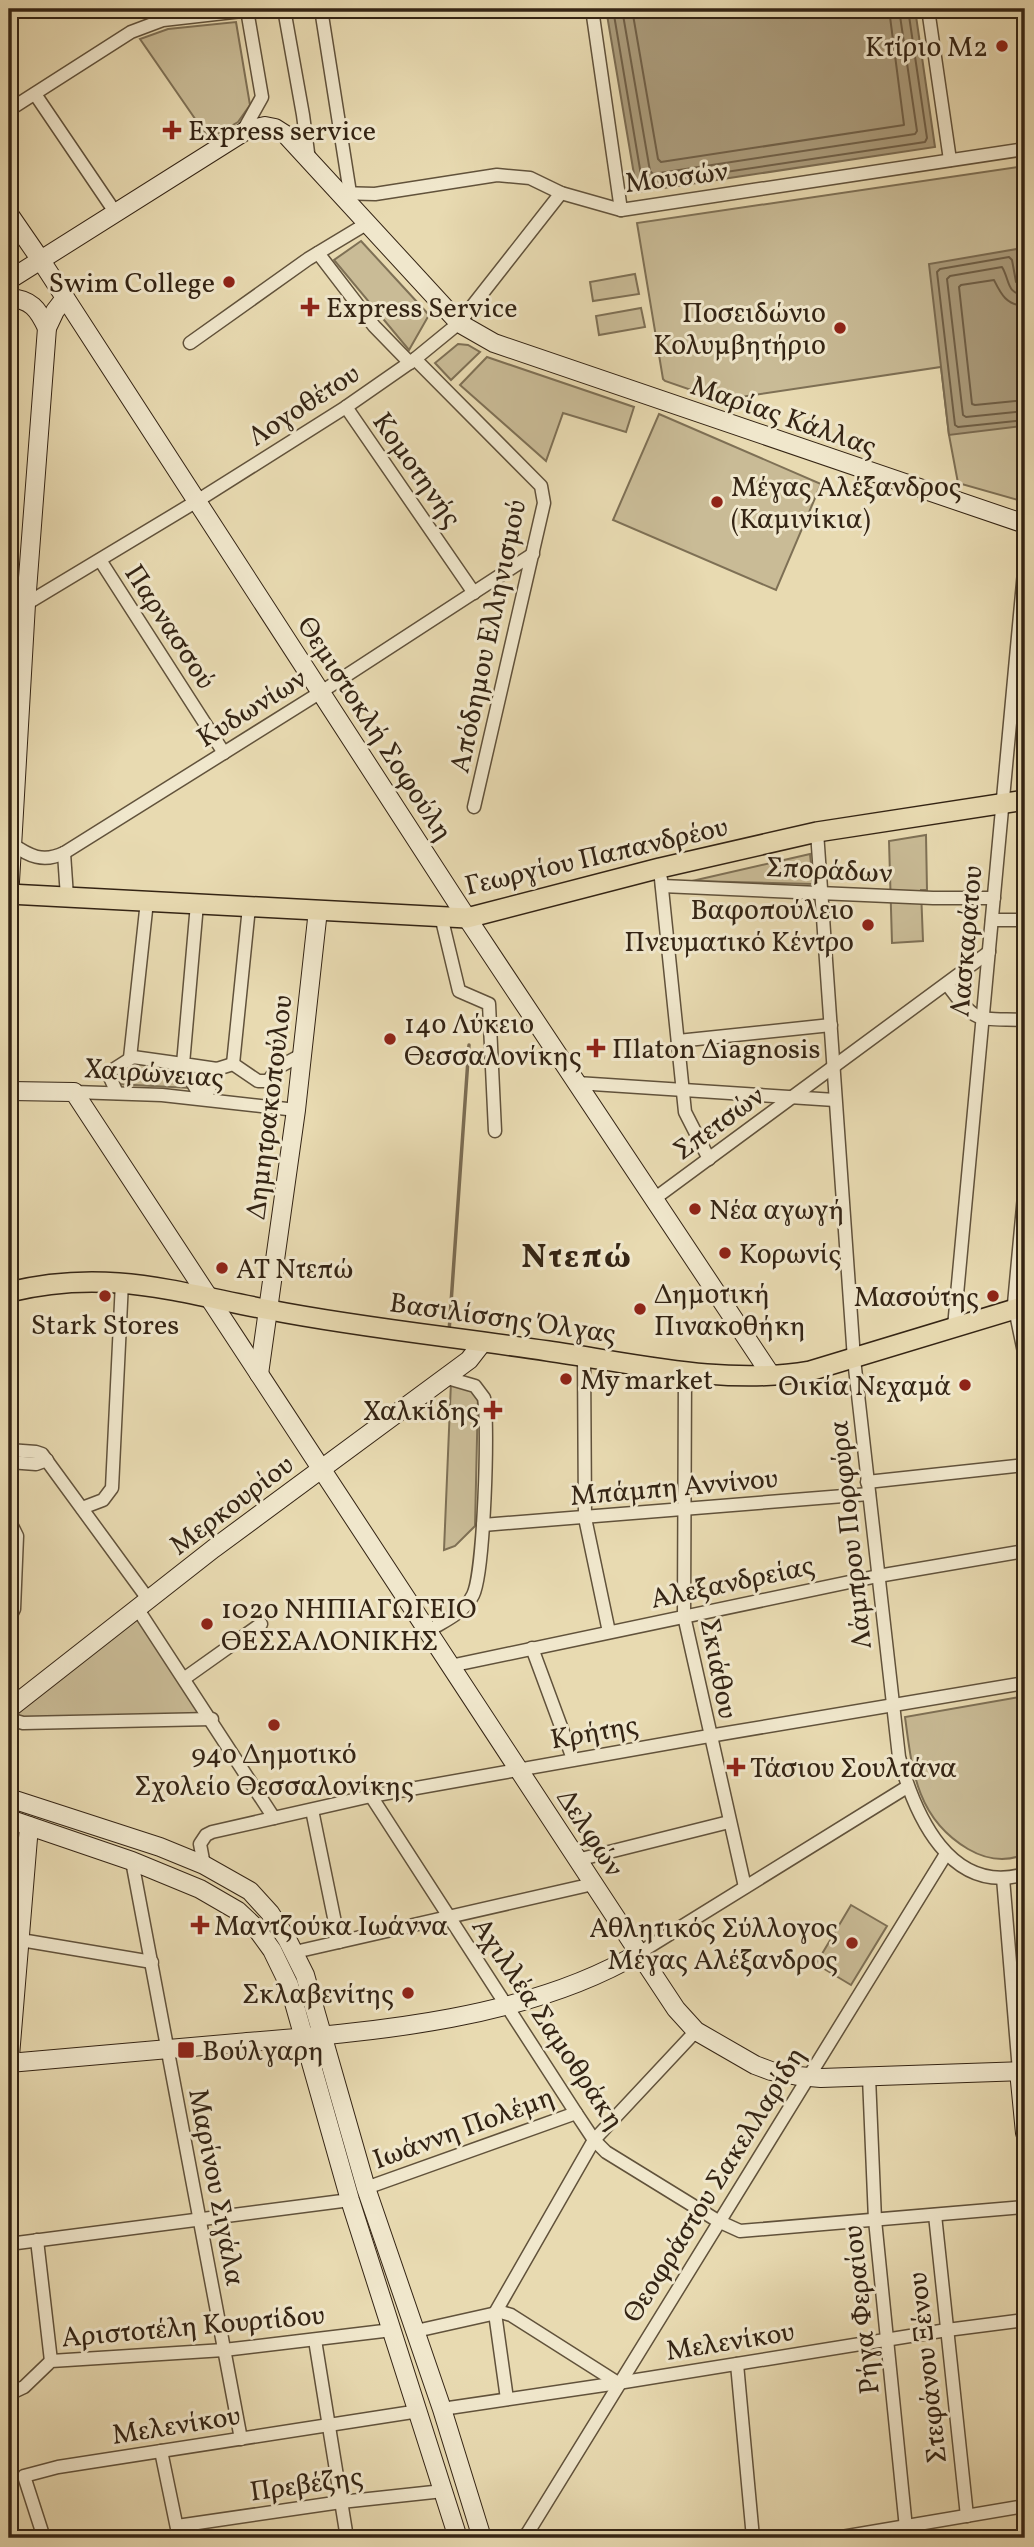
<svg xmlns="http://www.w3.org/2000/svg" width="1034" height="2547" viewBox="0 0 1034 2547" font-family="Vollkorn,serif">
<style>
.green{fill:#c9bb96;stroke:#7e7055;stroke-width:2}
.water{fill:#ab9c7c;stroke:#7b6c52;stroke-width:2}
.lines{fill:none;stroke-linecap:round;stroke-linejoin:round}
.shore{stroke:#706048;stroke-width:2}
.stream{stroke:#7b6c52;stroke-width:3.5}
.street-casing{stroke:#61523b;stroke-width:15}
.secondary-casing{stroke:#342414;stroke-width:20}
.primary-casing{stroke:#342414;stroke-width:22}
.street{stroke:#f0e7cc;stroke-width:12}
.secondary{stroke:#f0e7cc;stroke-width:18}
.primary{stroke:#e8dab1;stroke-width:19}
.poi-dot{fill:#8f2418;stroke:#f0e7cc;stroke-width:2.5}
.labels{text-anchor:middle;stroke-width:6;stroke-linejoin:round;paint-order:stroke}
.poi-label{font-size:28px;fill:#342414;stroke:#f0e7cc;text-anchor:start}
.street-label{font-size:28px;fill:#342414;stroke:#f0e7cc}
.district-label{font-size:35px;font-weight:bold;letter-spacing:2px;fill:#342414;stroke:#f0e7cc}
</style>
<rect width="100%" height="100%" fill="#e8dab1"/>
<filter id="stains"><feTurbulence type="fractalNoise" baseFrequency=".00286" numOctaves="4"/><feColorMatrix values="0 0 0 0 .2 0 0 0 0 .09 0 0 0 0 .02 0 0 0 .5 -.17"/></filter>
<radialGradient id="worn" r=".72"><stop offset=".6" stop-color="#630" stop-opacity="0"/><stop offset="1" stop-color="#630" stop-opacity=".3"/></radialGradient>
<g class="green">
<path d="M236,22L250,105L238,122L209,139L140,39L168,29Z"/>
<path d="M1025,166V502L958,483L949,435L941,367L720,400L665,381L663,379L637,223Z"/>
<path d="M361,241L429,315L409,350L334,260Z"/>
<path d="M635,274L639,294L593,301L590,282Z"/>
<path d="M641,308L645,327L599,335L596,316Z"/>
<path d="M458,344L468,345L480,352L451,380L435,363Z"/>
<path d="M487,357L634,407L626,432L563,413L546,461L460,385Z"/>
<path d="M659,414L821,484L776,590L613,520Z"/>
<path d="M926,835L927,890H921L923,941L892,943L889,841Z"/>
<path d="M810,854L813,884L692,881Z"/>
<path d="M135,1063L180,1067L189,1088L116,1084Z"/>
<path d="M451,1382L466,1386L478,1395L475,1526L455,1546L444,1550Z"/>
<path d="M137,1608L212,1719L23,1723L9,1709Z"/>
<path d="M1025,1696V1854C1005,1863 987,1860 968,1849C917,1819 912,1771 905,1717Z"/>
<path d="M851,1905L887,1926L851,1985L816,1964Z"/>
</g>
<g class="water">
<path d="M606,9H915L935,147L637,192Z"/>
<path d="M1017,249L1025,302V435L1023,426L949,435L929,264Z"/>
</g>
<g class="lines">
<g class="shore">
<path d="M613,9L642,181L646,184L925,142L927,138L908,9"/>
<path d="M622,9L650,171L653,174L915,134L917,131L899,9"/>
<path d="M632,9L658,159L661,162L904,125L889,9"/>
<path d="M1025,287L1016,282L1012,260L1009,257L940,269L937,272L955,425L958,427L1025,420"/>
<path d="M1025,295C1006,294 1010,280 1002,267L950,276L947,279L963,415L966,417L1025,411"/>
<path d="M1025,306C1006,305 1001,294 994,280L961,285L959,287L972,404L975,405L1025,400"/>
</g>
<path class="stream" d="M449,1332L469,1045"/>
<g class="street-casing">
<g id="street">
<path d="M284,9L303,115L309,160"/>
<path d="M321,9L350,193"/>
<path d="M592,9L621,210"/>
<path d="M928,9L950,160"/>
<path d="M35,94L115,212"/>
<path d="M9,110L131,32L163,20L261,9"/>
<path d="M242,133L262,97L247,10"/>
<path d="M337,193L375,194L497,175L530,178L561,193L621,210L1025,149"/>
<path d="M318,253L374,326L410,363"/>
<path d="M190,343L308,259L366,224"/>
<path d="M415,359L541,486L544,503L474,807"/>
<path d="M346,407L474,593"/>
<path d="M100,560L224,753"/>
<path d="M26,604L197,501L346,407L415,359L459,323L561,193"/>
<path d="M817,832L854,1359L899,1757C915,1815 950,1896 1025,1874"/>
<path d="M12,844C29,856 43,863 64,853L321,692L533,554"/>
<path d="M64,853L67,897"/>
<path d="M661,879L685,1112L709,1159"/>
<path d="M662,886L933,898H994"/>
<path d="M197,904L183,1064L217,1069L233,1064L258,1081H268L279,1067L303,1054"/>
<path d="M441,916L459,991L489,1004L495,1131"/>
<path d="M992,920H1025"/>
<path d="M947,984C977,1025 976,1018 1025,1020"/>
<path d="M678,1041L831,1025"/>
<path d="M130,1058L147,901"/>
<path d="M233,1064L249,907"/>
<path d="M577,1083L835,1100"/>
<path d="M74,1092L162,1095L296,1110"/>
<path d="M117,1093L108,1073L133,1057L183,1064L197,1091L208,1092L217,1069"/>
<path d="M1025,1185L1014,1304L1025,1357"/>
<path d="M654,1199L989,952"/>
<path d="M954,1327L1025,561"/>
<path d="M584,1356L585,1518L609,1632"/>
<path d="M685,1371L684,1616L745,1887"/>
<path d="M9,1450L36,1452L42,1454L148,1599"/>
<path d="M9,1462L36,1464L47,1460"/>
<path d="M867,1482L1025,1465"/>
<path d="M82,1508L103,1500L112,1488L122,1282"/>
<path d="M9,1520L17,1536L14,1609L9,1619"/>
<path d="M483,1525L869,1494"/>
<path d="M137,1608L274,1818"/>
<path d="M428,1631C444,1621 464,1613 473,1595C484,1573 489,1424 484,1398L475,1386L444,1377"/>
<path d="M532,1648L573,1759"/>
<path d="M450,1666L878,1576L1025,1551"/>
<path d="M185,1678L261,1624"/>
<path d="M9,1719L23,1723L212,1719"/>
<path d="M371,1796L576,2113L594,2140L606,2152L718,2221L740,2231L1025,2207"/>
<path d="M312,1810L339,1942"/>
<path d="M577,1860L729,1822"/>
<path d="M132,1861L241,2439"/>
<path d="M204,1865L200,1844L206,1835L212,1832L371,1796L709,1736L1025,1683"/>
<path d="M1003,1878L1019,2071"/>
<path d="M9,1938L152,1962"/>
<path d="M295,1952L593,1884"/>
<path d="M639,1953L907,1787"/>
<path d="M869,2077L875,2220L907,2538"/>
<path d="M366,2188L576,2113"/>
<path d="M935,2215L967,2516"/>
<path d="M37,2240L51,2361"/>
<path d="M9,2244L350,2200"/>
<path d="M416,2331L501,2312L511,2315L618,2383"/>
<path d="M315,2340L347,2538"/>
<path d="M737,2364L753,2538"/>
<path d="M9,2394L24,2387L51,2361L224,2350L392,2330"/>
<path d="M507,2399L495,2313L594,2140L696,2031"/>
<path d="M442,2409L618,2383L947,2330L1025,2320"/>
<path d="M161,2451L179,2538"/>
<path d="M177,2526L341,2502L443,2491"/>
<path d="M44,2538L24,2476L58,2467L419,2411"/>
<path d="M520,2538L527,2534L946,1854"/>
<path d="M836,2538L1025,2506"/>
</g>
</g>
<g class="secondary-casing">
<g id="secondary">
<path d="M9,214L40,259L467,918L771,1375"/>
<path d="M9,280L247,130L265,126L275,128L286,135L459,323L494,343L1025,524"/>
<path d="M9,298C31,299 38,309 47,328"/>
<path d="M9,899L26,604L47,328L55,311L65,298"/>
<path d="M9,1091L74,1092L639,1953L676,2009L696,2031L755,2065L771,2071L798,2076L821,2078L1025,2071"/>
<path d="M259,1374L296,1110L318,910"/>
<path d="M9,1709L213,1549L469,1360L483,1342"/>
<path d="M9,1798L160,1847L204,1865L250,1891L270,1913L287,1939L305,1975L366,2188L442,2409L482,2538"/>
<path d="M9,1819L132,1861L200,1889L238,1911L256,1928L272,1950L289,1985L350,2200L458,2538"/>
<path d="M9,2063C85,2056 161,2050 237,2043C367,2032 524,2021 639,1953"/>
<path d="M9,2068L29,1826"/>
<path d="M1019,2071L1025,2133"/>
</g>
</g>
<g class="primary-casing">
<g id="primary">
<path d="M9,894L467,918L660,868L817,832L1025,800"/>
<path d="M9,1292C107,1268 175,1292 270,1310C362,1328 455,1337 548,1351C633,1363 724,1386 810,1371L1025,1306"/>
</g>
</g>
<use href="#street" class="street"/>
<use href="#secondary" class="secondary"/>
<use href="#primary" class="primary"/>
</g>
<g class="poi-dot">
<circle cx="1002" cy="46" r="7"/>
<path d="M168.5 119.5h7v7h7v7h-7v7h-7v-7h-7v-7h7z"/>
<circle cx="229" cy="282" r="7"/>
<path d="M306.5 296.5h7v7h7v7h-7v7h-7v-7h-7v-7h7z"/>
<circle cx="840" cy="328" r="7"/>
<circle cx="717" cy="502" r="7"/>
<circle cx="868" cy="925" r="7"/>
<circle cx="390" cy="1039" r="7"/>
<path d="M592.5 1037.5h7v7h7v7h-7v7h-7v-7h-7v-7h7z"/>
<circle cx="695" cy="1209" r="7"/>
<circle cx="725" cy="1253" r="7"/>
<circle cx="222" cy="1268" r="7"/>
<circle cx="105" cy="1296" r="7"/>
<circle cx="993" cy="1296" r="7"/>
<circle cx="640" cy="1309" r="7"/>
<circle cx="566" cy="1379" r="7"/>
<circle cx="965" cy="1385" r="7"/>
<path d="M489.5 1399.5h7v7h7v7h-7v7h-7v-7h-7v-7h7z"/>
<circle cx="207" cy="1624" r="7"/>
<circle cx="274" cy="1725" r="7"/>
<path d="M732.5 1756.5h7v7h7v7h-7v7h-7v-7h-7v-7h7z"/>
<path d="M196.5 1914.5h7v7h7v7h-7v7h-7v-7h-7v-7h7z"/>
<circle cx="852" cy="1943" r="7"/>
<circle cx="408" cy="1993" r="7"/>
<rect x="177" y="2041" width="18" height="18" rx="3.5"/>
</g>
<g class="labels">
<g class="poi-label">
<text x="988" y="56" text-anchor="end">Κτίριο Μ2</text>
<text x="188" y="140">Express service</text>
<text x="215" y="292" text-anchor="end">Swim College</text>
<text x="326" y="317">Express Service</text>
<text x="826" y="322" text-anchor="end">Ποσειδώνιο<tspan x="826" dy="32">Κολυμβητήριο</tspan></text>
<text x="731" y="496">Μέγας Αλέξανδρος<tspan x="731" dy="32">(Καμινίκια)</tspan></text>
<text x="854" y="919" text-anchor="end">Βαφοπούλειο<tspan x="854" dy="32">Πνευματικό Κέντρο</tspan></text>
<text x="404" y="1033">14ο Λύκειο<tspan x="404" dy="32">Θεσσαλονίκης</tspan></text>
<text x="612" y="1058">Πlaton Δiagnosis</text>
<text x="709" y="1219">Νέα αγωγή</text>
<text x="739" y="1263">Κορωνίς</text>
<text x="236" y="1278">ΑΤ Ντεπώ</text>
<text x="654" y="1303">Δημοτική<tspan x="654" dy="32">Πινακοθήκη</tspan></text>
<text x="979" y="1306" text-anchor="end">Μασούτης</text>
<text x="105" y="1334" text-anchor="middle">Stark Stores</text>
<text x="580" y="1389">My market</text>
<text x="951" y="1395" text-anchor="end">Οικία Νεχαμά</text>
<text x="479" y="1420" text-anchor="end">Χαλκίδης</text>
<text x="221" y="1618">102ο ΝΗΠΙΑΓΩΓΕΙΟ<tspan x="221" dy="32">ΘΕΣΣΑΛΟΝΙΚΗΣ</tspan></text>
<text x="274" y="1763" text-anchor="middle">94ο Δημοτικό<tspan x="274" dy="32">Σχολείο Θεσσαλονίκης</tspan></text>
<text x="750" y="1777">Τάσιου Σουλτάνα</text>
<text x="214" y="1935">Μαντζούκα Ιωάννα</text>
<text x="838" y="1937" text-anchor="end">Αθλητικός Σύλλογος<tspan x="838" dy="32">Μέγας Αλέξανδρος</tspan></text>
<text x="394" y="2003" text-anchor="end">Σκλαβενίτης</text>
<text x="202" y="2060">Βούλγαρη</text>
</g>
<g class="street-label">
<text transform="translate(676 176) rotate(-7)" y="10">Μουσών</text>
<text transform="translate(303 404) rotate(-33)" y="10">Λογοθέτου</text>
<text transform="translate(784 415) rotate(19)" y="10">Μαρίας Κάλλας</text>
<text transform="translate(418 469) rotate(55)" y="10">Κομοτηνής</text>
<text transform="translate(171 626) rotate(57)" y="10">Παρνασσού</text>
<text transform="translate(487 636) rotate(-78)" y="10">Απόδημου Ελληνισμού</text>
<text transform="translate(251 707) rotate(-32)" y="10">Κυδωνίων</text>
<text transform="translate(376 728) rotate(57)" y="10">Θεμιστοκλή Σοφούλη</text>
<text transform="translate(596 855) rotate(-13)" y="10">Γεωργίου Παπανδρέου</text>
<text transform="translate(829 869) rotate(3)" y="10">Σποράδων</text>
<text transform="translate(965 941) rotate(-85)" y="10">Λασκαράτου</text>
<text transform="translate(154 1072) rotate(4)" y="10">Χαιρώνειας</text>
<text transform="translate(268 1107) rotate(-83)" y="10">Δημητρακοπούλου</text>
<text transform="translate(718 1122) rotate(-36)" y="10">Σπετσών</text>
<text transform="translate(503 1317) rotate(8)" y="10">Βασιλίσσης Όλγας</text>
<text transform="translate(674 1486) rotate(-5)" y="10">Μπάμπη Αννίνου</text>
<text transform="translate(231 1504) rotate(-37)" y="10">Μερκουρίου</text>
<text transform="translate(849 1535) rotate(-96)" y="10">Λάμπρου Πορφύρα</text>
<text transform="translate(732 1581) rotate(-12)" y="10">Αλεξανδρείας</text>
<text transform="translate(720 1668) rotate(79)" y="10">Σκιάθου</text>
<text transform="translate(594 1731) rotate(-10)" y="10">Κρήτης</text>
<text transform="translate(591 1832) rotate(57)" y="10">Δελφών</text>
<text transform="translate(549 2023) rotate(56)" y="10">Αχιλλέα Σαμοθράκη</text>
<text transform="translate(463 2127) rotate(-20)" y="10">Ιωάννη Πολέμη</text>
<text transform="translate(713 2184) rotate(-58)" y="10">Θεοφράστου Σακελλαρίδη</text>
<text transform="translate(218 2187) rotate(79)" y="10">Μαρίνου Σιγάλα</text>
<text transform="translate(860 2310) rotate(-96)" y="10">Ρήγα Φεραίου</text>
<text transform="translate(193 2325) rotate(-5)" y="10">Αριστοτέλη Κουρτίδου</text>
<text transform="translate(730 2340) rotate(-9)" y="10">Μελενίκου</text>
<text transform="translate(926 2368) rotate(-96)" y="10">Στεφάνου Ξένου</text>
<text transform="translate(176 2424) rotate(-9)" y="10">Μελενίκου</text>
<text transform="translate(306 2483) rotate(-8)" y="10">Πρεβέζης</text>
</g>
<g class="district-label">
<text x="577" y="1267">Ντεπώ</text>
</g>
</g>
<rect width="1034" height="2547" fill="none" stroke="#e8dab1" stroke-width="35"/>
<rect x="10" y="10" width="1013" height="2526" fill="none" stroke="#342414" stroke-width="3.5"/>
<rect x="18" y="18" width="999" height="2512" fill="none" stroke="#342414" stroke-width="2"/>
<rect width="100%" height="100%" filter="url(#stains)"/>
<rect width="100%" height="100%" fill="url(#worn)"/>
</svg>
